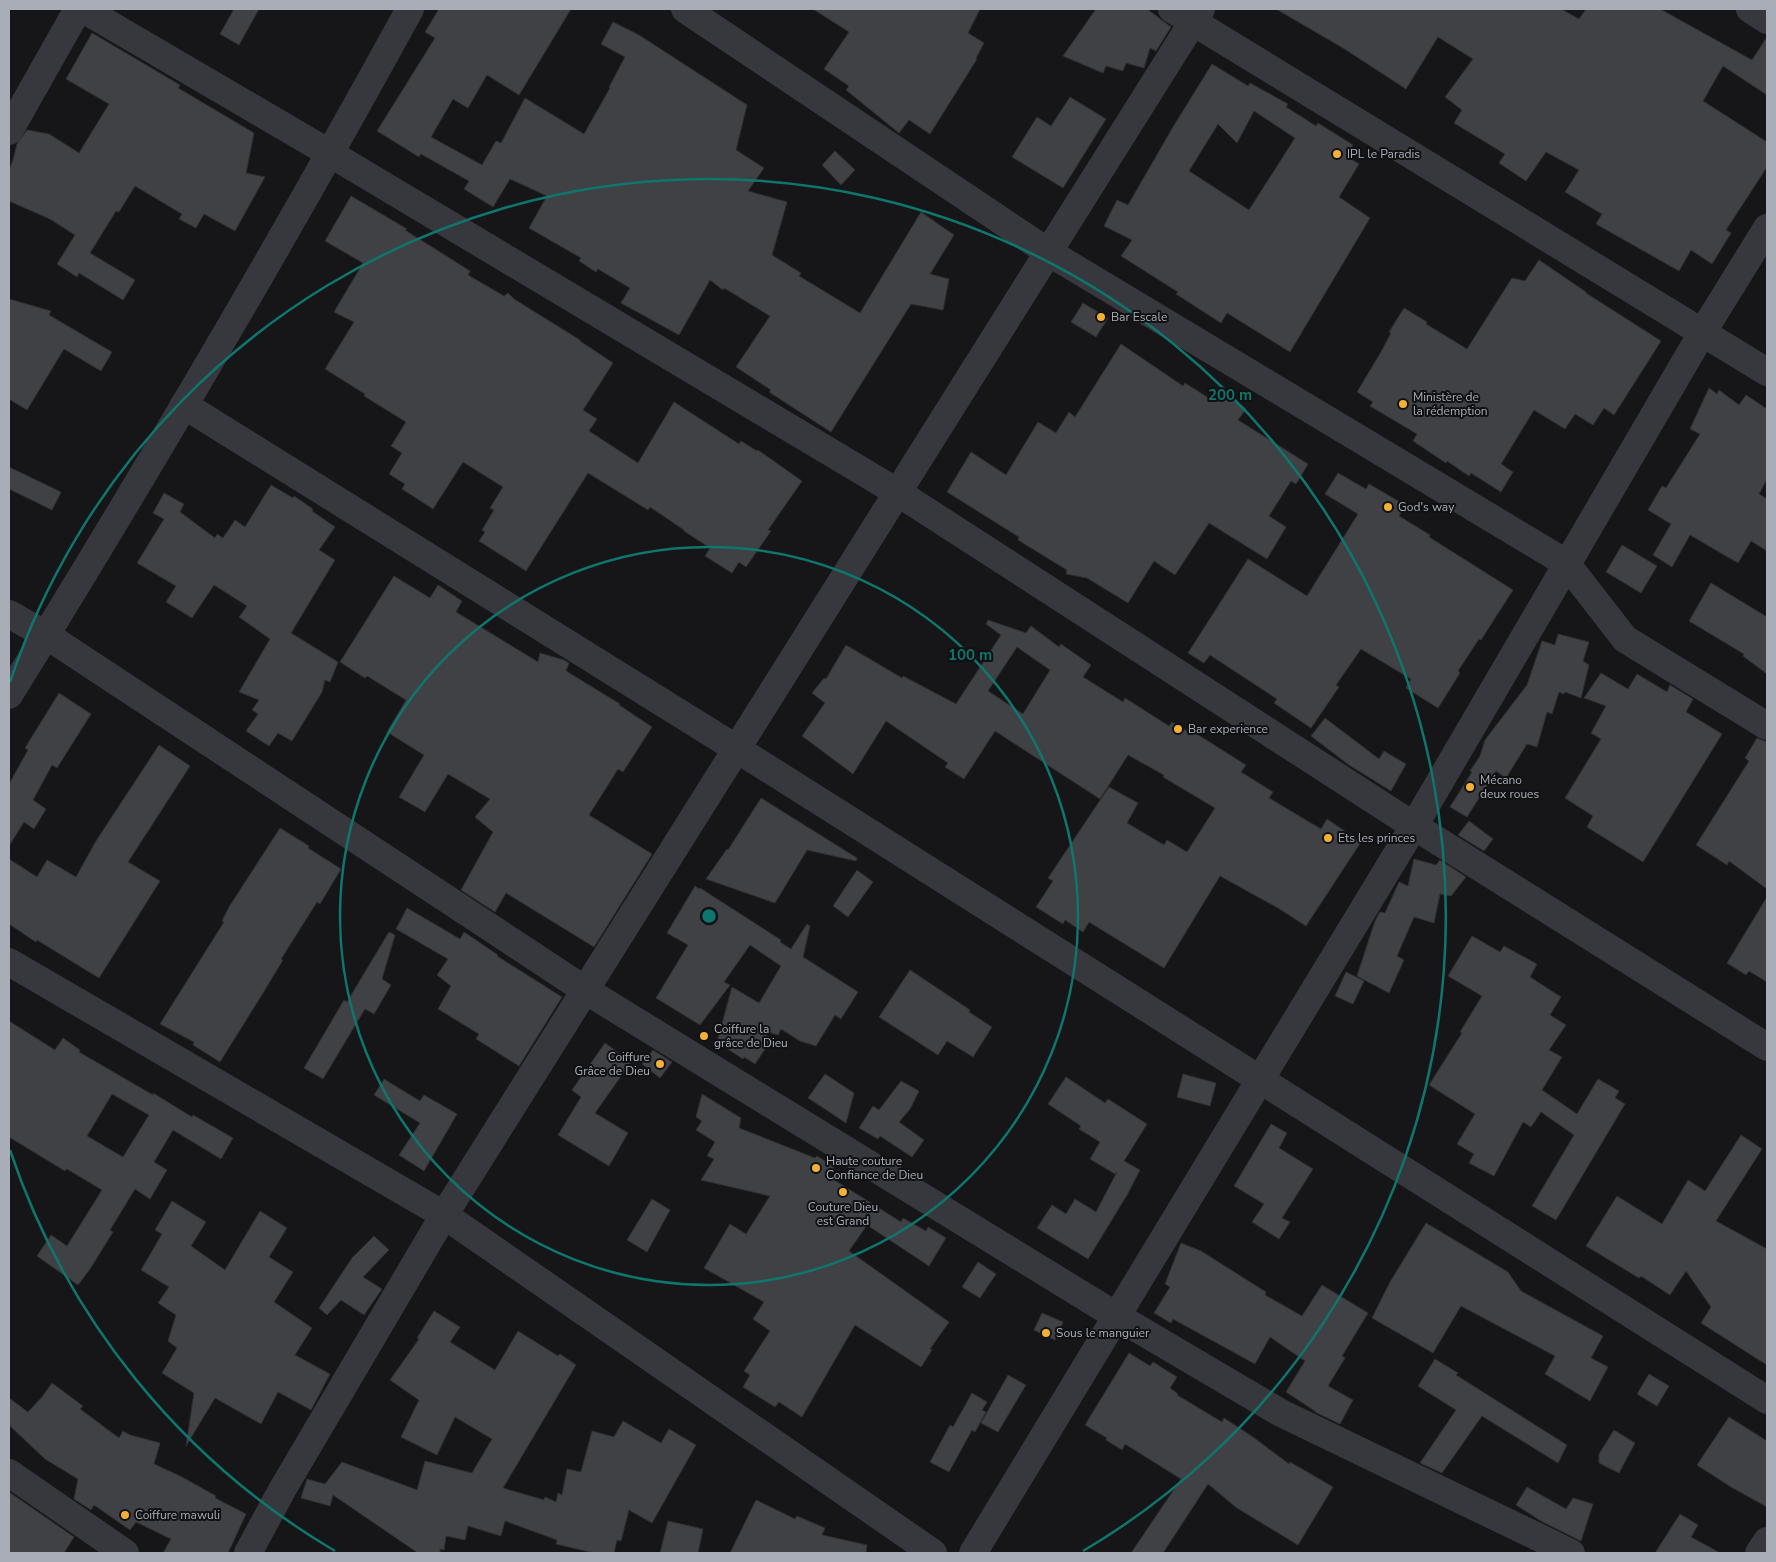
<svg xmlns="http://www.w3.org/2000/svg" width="1776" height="1562" viewBox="0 0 1776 1562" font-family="'Nunito Sans',sans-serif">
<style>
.building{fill:#404145;stroke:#303034;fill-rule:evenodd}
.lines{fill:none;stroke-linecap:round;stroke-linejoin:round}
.minor{stroke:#37383d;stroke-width:28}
.ring{fill:none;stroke:#0f766e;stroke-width:2.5}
.poi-dot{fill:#f2b134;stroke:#111113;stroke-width:2}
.labels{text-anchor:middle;stroke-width:4;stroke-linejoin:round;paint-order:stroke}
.poi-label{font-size:12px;fill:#a8adb8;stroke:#111113;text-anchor:start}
.centre{fill:#0f766e;stroke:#111113;stroke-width:2.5}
.ring-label{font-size:15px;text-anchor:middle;font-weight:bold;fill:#0f766e;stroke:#111113;stroke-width:4;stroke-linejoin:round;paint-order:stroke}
</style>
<rect width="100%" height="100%" fill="#161618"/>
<g class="building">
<path d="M234,9H259L239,45L220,34Z"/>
<path d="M439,9H571L519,95L487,75L468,108L453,99L431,137L482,165L496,141L501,143L525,98L584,134L610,88L609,87L625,57L601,44L613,22L639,35L747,105L736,150L764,168L748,191L787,202L772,255L801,273L799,276L860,313L921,212L954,235L930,274L949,279L943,310L911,304L831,432L769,392L771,390L736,367L770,316L724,288L723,290L710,280L679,335L621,303L630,288L598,269L596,272L579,261L581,258L529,228L547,196L510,179L493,207L464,189L469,181L421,154L419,157L377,131L435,38L425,32Z"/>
<path d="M813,9H980L968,33L984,43L976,58L977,59L930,134L909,120L899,133L846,90L849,86L824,69L849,32Z"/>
<path d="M1096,9H1147L1171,27L1156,51L1150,48L1144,68L1126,63L1123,71L1106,66L1103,73L1063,56Z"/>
<path d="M1276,9H1561L1579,19L1586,9H1660L1752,60L1767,37V95L1723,66L1703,101L1767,142V167L1726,230L1731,233L1712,264L1691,250L1679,271L1596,224L1602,214L1565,192L1579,170L1546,152L1526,181L1499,163L1505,154L1454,123L1462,110L1445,97L1473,59L1438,37L1406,89L1343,48Z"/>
<path d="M92,33L180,85L178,88L254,133L246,173L265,177L235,231L204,214L196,228L179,219L182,214L135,186L119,212L116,211L90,253L135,280L123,300L79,273L77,277L57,264L75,235L50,219L9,201V170L13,160L17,144L27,130L49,134L79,153L109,104L66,79Z"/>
<path d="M1212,64L1248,86L1250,83L1288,104L1286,107L1316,126L1318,123L1353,145L1346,156L1359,164L1339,197L1370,218L1290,352L1227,313L1221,323L1176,294L1178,292L1121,256L1132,240L1104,226L1117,200L1128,205L1173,127ZM1254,111L1295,138L1249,210L1189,171L1218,124L1237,143Z"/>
<path d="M1070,97L1106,119L1063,188L1012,157L1037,117L1051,126Z"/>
<path d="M835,151L855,170L841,185L822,165Z"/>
<path d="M351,196L407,229L405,230L470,271L468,275L504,296L508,293L514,299L580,340V341L613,363L583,410L597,419L589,431L638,463L674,402L739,444L741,441L757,451L758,450L802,481L768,530L771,531L746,567L739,562L732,573L705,556L710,548L684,531V530L650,507L648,510L588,473L526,571L479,541L485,532L482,530L494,510L490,508L503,487L463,462L433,509L402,489L405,484L389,474L402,453L391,446L406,422L364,396L365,394L325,369L354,322L334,312L363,263L325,241Z"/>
<path d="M1539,260L1586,292V293L1661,341L1614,415L1604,408L1593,425L1575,414L1565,429L1534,410L1501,464L1513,472L1501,492L1471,473L1469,476L1447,461L1446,463L1413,441L1417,434L1370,406L1373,402L1357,392L1381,352L1391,333L1389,332L1404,308L1427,322L1426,324L1467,349L1512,278L1525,281Z"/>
<path d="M9,299L51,311L49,315L112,352L101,371L64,349L27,410L9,399Z"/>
<path d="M1083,303L1108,318L1096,337L1071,322Z"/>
<path d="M1121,344L1183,386L1185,383L1215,402L1224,391L1246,409L1238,420L1308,464L1296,484L1291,481L1269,516L1286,527L1267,559L1209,523L1175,575L1154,561L1128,603L1087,578L1066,574L1067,570L1018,540L1019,537L947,492L971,452L1006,475L1038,422L1056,433L1069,412L1075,417Z"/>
<path d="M1709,388L1717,394L1719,390L1739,405L1746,395L1767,409V479L1759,494L1767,499V551L1751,541L1738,563L1690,535L1672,567L1653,555L1671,524L1648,510L1662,486L1666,488L1700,434L1690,429Z"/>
<path d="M9,467L61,492L52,510L9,489Z"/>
<path d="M1338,473L1366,489L1369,484L1405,505L1399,516L1430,535L1429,537L1513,590L1481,640L1479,639L1458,671L1460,673L1438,708L1406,688L1411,679L1361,649L1336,685L1339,687L1311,728L1274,703L1277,699L1210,655L1204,663L1188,653L1248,559L1307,596L1358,514L1325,494Z"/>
<path d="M271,485L293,498L294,496L313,509L312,511L335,527L319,550L335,560L291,633L338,662L330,682L325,680L322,692L292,741L278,733L269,746L246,731L258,714L252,710L259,700L239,692L270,639L239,617L247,606L214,585L192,618L166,602L176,586L137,563L164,519L153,513L164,493L184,504L180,512L215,538L217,534L223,538L235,520L245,527Z"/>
<path d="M1622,545L1657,566L1641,593L1606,572Z"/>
<path d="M394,576L430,598L438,585L462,601L456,612L538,662L540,653L564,660L569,663L566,671L620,704L619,705L652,727L623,772L618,769L589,815L652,854L594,947L506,893L495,912L461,890L493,832L475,817L490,799L448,774L425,812L399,797L424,755L387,732L406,700L367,676L365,678L340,662Z"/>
<path d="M1711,583L1767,617V674L1743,656L1744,654L1689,621Z"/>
<path d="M988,620L1026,633L1031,626L1059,647L1061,644L1091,665L1083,677L1123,702L1125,698L1169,726L1172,722L1190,733L1192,731L1246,765L1241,772L1273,792L1269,798L1321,829L1327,819L1361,842L1306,926L1278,908L1220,876L1164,968L1089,922L1083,932L1065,920L1063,924L1036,907L1053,881L1048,878L1109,787L1138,803L1127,823L1164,845L1167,840L1187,852L1215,808L1163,777L1164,775L1128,755L1100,799L995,731L964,779L945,767L948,763L886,721L853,774L802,736L825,703L812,693L824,678L826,679L846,645L902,678L903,676L956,704L1001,635L986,624ZM1017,647L1050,670L1023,714L988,691Z"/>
<path d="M1558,634L1589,642L1583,661L1589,665L1581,698L1565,692L1564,694L1559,692L1552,714L1547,712L1537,747L1527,744L1506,778L1496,771L1467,817L1450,807L1472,772L1470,771L1480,756L1485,740L1527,685L1542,641L1555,645Z"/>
<path d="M1601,673L1628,689L1637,674L1667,692L1670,685L1693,699L1686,712L1722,734L1643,862L1587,827L1593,816L1565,798L1601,739L1591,733L1606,706L1584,698Z"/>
<path d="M59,693L91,714L57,768L52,765L33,800L46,809L34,829L24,822L9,846V784L28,750L25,748Z"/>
<path d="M1325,718L1379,759L1384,751L1406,764L1391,791L1349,765L1311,736Z"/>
<path d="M1757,738L1767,742V889L1729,861L1727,865L1696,845L1749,761L1745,758Z"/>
<path d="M159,745L190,766L128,862L160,881L99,978L37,940L36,942L9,924V859L37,877L47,860L76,877L96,841Z"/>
<path d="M761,798L857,858L856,861L807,850L775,903L706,879L727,849L728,850Z"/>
<path d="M1469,821L1493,839L1484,851L1458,835Z"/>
<path d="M280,828L309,846L308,848L341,869L320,904L317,902L281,959L283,960L263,993L220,1062L193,1045L194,1042L160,1024L224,922L222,921L229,907Z"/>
<path d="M1414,859L1436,865L1440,860L1466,877L1451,896L1440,894L1434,923L1414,917L1397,956L1404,960L1389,993L1357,976L1375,921L1380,912L1385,913L1399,882L1408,886Z"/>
<path d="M857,870L873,882L848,917L833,906Z"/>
<path d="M695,886L699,889L700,888L781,940L780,942L791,949L807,924L810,926L803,957L858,992L841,1019L835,1015L816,1046L800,1041L781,1029L778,1035L758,1029L772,1039L755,1064L744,1057L743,1059L717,1042L732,987L759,1003L781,966L750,945L724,982L730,985L700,1025L656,998L688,945L667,933Z"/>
<path d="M1767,897V982L1749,971L1746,975L1727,963Z"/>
<path d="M407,908L460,939L464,932L498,955L497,956L562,997L519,1066L476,1039L479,1034L438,1009L451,986L437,975L448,959L396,929Z"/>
<path d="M389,932L395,935L382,979L391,985L374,1014L365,1009L323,1079L304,1068L344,1000L347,1002Z"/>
<path d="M1472,936L1500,952L1504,946L1537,964L1530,977L1561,997L1550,1015L1566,1025L1549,1050L1562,1057L1542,1090L1577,1114L1598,1079L1619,1091L1615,1098L1625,1104L1556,1220L1532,1206L1574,1135L1541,1112L1531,1127L1523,1122L1494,1176L1469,1163L1474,1154L1457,1144L1475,1114L1429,1085L1462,1033L1460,1032L1482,996L1448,976Z"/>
<path d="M910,970L970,1010L969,1012L992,1027L973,1057L947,1041L938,1055L879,1017Z"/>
<path d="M1346,972L1364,981L1353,1004L1335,996Z"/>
<path d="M9,1021L55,1050L63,1038L80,1050L79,1052L153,1095V1093L192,1117L193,1115L233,1138L221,1159L173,1130L154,1162L167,1170L150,1199L135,1189L110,1230L113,1232L90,1269L78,1285L37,1256L51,1235L67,1246L102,1190L67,1169L65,1171L9,1137ZM112,1094L149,1115L123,1157L87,1136Z"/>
<path d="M605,1043L631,1062L595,1113L628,1133L609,1166L558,1135L581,1097L572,1090Z"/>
<path d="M653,1050L672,1062L660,1078L642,1064Z"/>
<path d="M825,1074L854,1093L846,1123L808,1098Z"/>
<path d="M1183,1074L1216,1083L1210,1106L1177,1097Z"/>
<path d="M1066,1077L1105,1103L1108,1099L1147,1124L1124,1161L1140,1170L1127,1195L1088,1259L1037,1228L1052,1205L1066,1214L1075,1199L1096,1212L1117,1172L1115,1174L1090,1159L1100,1142L1079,1129L1081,1126L1048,1104Z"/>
<path d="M384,1079L420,1101L424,1095L457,1114L424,1171L399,1155L420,1123L374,1095Z"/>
<path d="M901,1081L919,1091L910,1109L899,1122L924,1140L912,1157L880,1136L878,1139L859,1128L873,1106L879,1110Z"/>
<path d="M702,1094L741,1118L739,1128L815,1158L817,1156L834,1167L828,1176L901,1222L903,1218L926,1231L928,1227L946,1238L929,1266L867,1225L849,1251L949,1322L930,1349L932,1350L921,1367L855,1325L802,1417L779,1402L775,1407L743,1387L750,1375L744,1371L770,1331L753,1319L764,1302L704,1268L730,1224L746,1234L770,1196L701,1180L714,1159L707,1156L715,1142L696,1130L702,1121L696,1117Z"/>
<path d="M1271,1124L1287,1133L1279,1148L1313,1169L1282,1218L1290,1222L1279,1239L1252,1222L1264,1204L1234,1186Z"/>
<path d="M1741,1135L1762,1149L1716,1221L1767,1249V1365L1701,1323L1711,1307L1686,1271L1670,1295L1641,1276L1639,1278L1586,1246L1617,1196L1662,1224L1688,1180L1705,1191Z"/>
<path d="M652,1199L670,1210L647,1252L627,1240Z"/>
<path d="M172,1201L206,1222L191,1246L225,1270L260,1211L287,1228L269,1257L293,1272L274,1302L312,1328L295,1355L330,1374L311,1410L278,1392L261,1424L215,1398L186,1446L194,1393L162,1373L177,1348L168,1341L176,1315L158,1303L169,1287L141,1270L162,1234L155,1230Z"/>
<path d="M1426,1223L1508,1272L1521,1291L1603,1336L1591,1358L1608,1367L1590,1401L1545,1374L1555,1356L1461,1306L1433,1353L1372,1318L1390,1282Z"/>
<path d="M374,1236L389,1250L363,1277L382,1289L364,1315L341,1300L327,1315L319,1308L352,1258Z"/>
<path d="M1181,1243L1201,1251L1266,1292L1265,1295L1302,1316L1322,1285L1368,1313L1342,1356L1345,1358L1328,1386L1353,1400L1340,1424L1315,1412V1411L1286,1392L1305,1361L1270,1337L1255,1364L1173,1319L1171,1323L1154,1313L1170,1287L1165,1284Z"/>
<path d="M978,1262L996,1274L980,1298L962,1287Z"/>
<path d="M434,1311L460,1327L450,1342L495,1370L518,1331L558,1356L560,1354L576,1365L503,1488L544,1500L545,1497L556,1502L558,1493L562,1495L567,1469L581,1472L592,1431L614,1437L623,1421L661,1443L669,1429L696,1445L652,1523L629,1510L621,1541L617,1540L614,1553H594L556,1544L557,1540L505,1521L501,1536L468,1526L465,1540L446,1536L444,1550L440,1549V1553H418L333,1495L330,1506L301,1498L307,1479L325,1484L342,1462L417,1490L425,1461L472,1473L492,1439L455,1417L437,1455L401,1437L419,1400L390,1380L419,1339L417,1338Z"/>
<path d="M1042,1313L1063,1322L1055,1340L1034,1330Z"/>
<path d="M1129,1353L1150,1366L1153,1362L1177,1377L1170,1388L1178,1394L1177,1395L1222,1422L1224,1418L1253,1437L1289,1464L1290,1462L1333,1487L1298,1545L1237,1508L1208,1484L1163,1553H1131L1181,1479L1125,1444L1122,1450L1106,1440L1107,1438L1085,1425Z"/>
<path d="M1435,1359L1458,1373L1456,1375L1567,1445L1558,1463L1482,1416L1442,1473L1420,1463L1456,1410L1418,1386Z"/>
<path d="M1649,1374L1669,1386L1657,1406L1637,1394Z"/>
<path d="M1008,1375L1026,1385L998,1432L981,1423Z"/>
<path d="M52,1383L83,1406L80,1409L119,1438L123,1431L130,1435L160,1443L154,1464L182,1477L216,1496L215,1498L246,1514L228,1553H163L171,1539L136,1522L130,1530L94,1505L91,1510L74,1499L78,1479L45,1459L9,1425V1398L28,1412L42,1397Z"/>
<path d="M972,1393L987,1402L982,1410L986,1412L975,1432L972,1430L949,1472L930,1462L950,1425L953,1427Z"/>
<path d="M1729,1417L1767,1441V1507L1731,1487L1697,1465Z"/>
<path d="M1614,1430L1635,1443L1619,1473L1599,1463V1454Z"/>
<path d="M1527,1487L1566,1509L1573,1498L1593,1504L1581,1541L1541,1521L1516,1505Z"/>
<path d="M9,1492L74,1537L64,1553H9Z"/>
<path d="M756,1500L795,1519L797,1516L825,1528L822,1535L867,1545L866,1553H730Z"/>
<path d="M1680,1514L1698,1525L1691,1537L1720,1553H1655Z"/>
<path d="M668,1521L703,1529L698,1553H660Z"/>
</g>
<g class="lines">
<g class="minor">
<path d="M83,9L331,154L897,492L1414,826L1767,1047"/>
<path d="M685,9L1048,252L1566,563L1625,639L1767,726"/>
<path d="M1172,9L1767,372"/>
<path d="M1750,9L1767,20"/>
<path d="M9,131L78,9"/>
<path d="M184,405L737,749L1767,1400"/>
<path d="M9,614L46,635L585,990L1118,1317L1281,1413L1571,1553"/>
<path d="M9,695C148,470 283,241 410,9"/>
<path d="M9,962L444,1215L933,1553"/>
<path d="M9,1473L125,1553"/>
<path d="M248,1553L282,1490L444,1215L1201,9"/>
<path d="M973,1553L1414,826L1702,333L1767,228"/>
<path d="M1759,1553L1767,1541"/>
</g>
</g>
<g class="ring">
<circle cx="709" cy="916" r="369"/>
<path d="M335 1551A737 737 0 0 1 10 1150M10 682A737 737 0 1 1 1083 1551"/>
</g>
<g class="poi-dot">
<circle cx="1337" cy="154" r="5"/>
<circle cx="1101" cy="317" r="5"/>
<circle cx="1403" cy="404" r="5"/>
<circle cx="1388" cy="507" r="5"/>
<circle cx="1178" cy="729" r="5"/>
<circle cx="1470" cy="787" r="5"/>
<circle cx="1328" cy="838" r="5"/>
<circle cx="704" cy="1036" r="5"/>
<circle cx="660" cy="1064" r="5"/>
<circle cx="816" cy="1168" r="5"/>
<circle cx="843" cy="1192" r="5"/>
<circle cx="1046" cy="1333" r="5"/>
<circle cx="125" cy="1515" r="5"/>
</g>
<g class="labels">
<g class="poi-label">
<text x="1347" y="158">IPL le Paradis</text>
<text x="1111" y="321">Bar Escale</text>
<text x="1413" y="401">Ministère de<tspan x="1413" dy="14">la rédemption</tspan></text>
<text x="1398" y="511">God's way</text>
<text x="1188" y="733">Bar experience</text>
<text x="1480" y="784">Mécano<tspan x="1480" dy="14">deux roues</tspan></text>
<text x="1338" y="842">Ets les princes</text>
<text x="714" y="1033">Coiffure la<tspan x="714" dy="14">grâce de Dieu</tspan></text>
<text x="650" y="1061" text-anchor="end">Coiffure<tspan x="650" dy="14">Grâce de Dieu</tspan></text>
<text x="826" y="1165">Haute couture<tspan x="826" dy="14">Confiance de Dieu</tspan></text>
<text x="843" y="1211" text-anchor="middle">Couture Dieu<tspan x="843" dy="14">est Grand</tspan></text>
<text x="1056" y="1337">Sous le manguier</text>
<text x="135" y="1519">Coiffure mawuli</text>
</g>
</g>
<circle cx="709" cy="916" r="8" class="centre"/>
<g class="ring-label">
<text x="1230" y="400">200 m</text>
<text x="970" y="660">100 m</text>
</g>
<rect width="1776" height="1562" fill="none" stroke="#a8adb8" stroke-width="20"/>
</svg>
